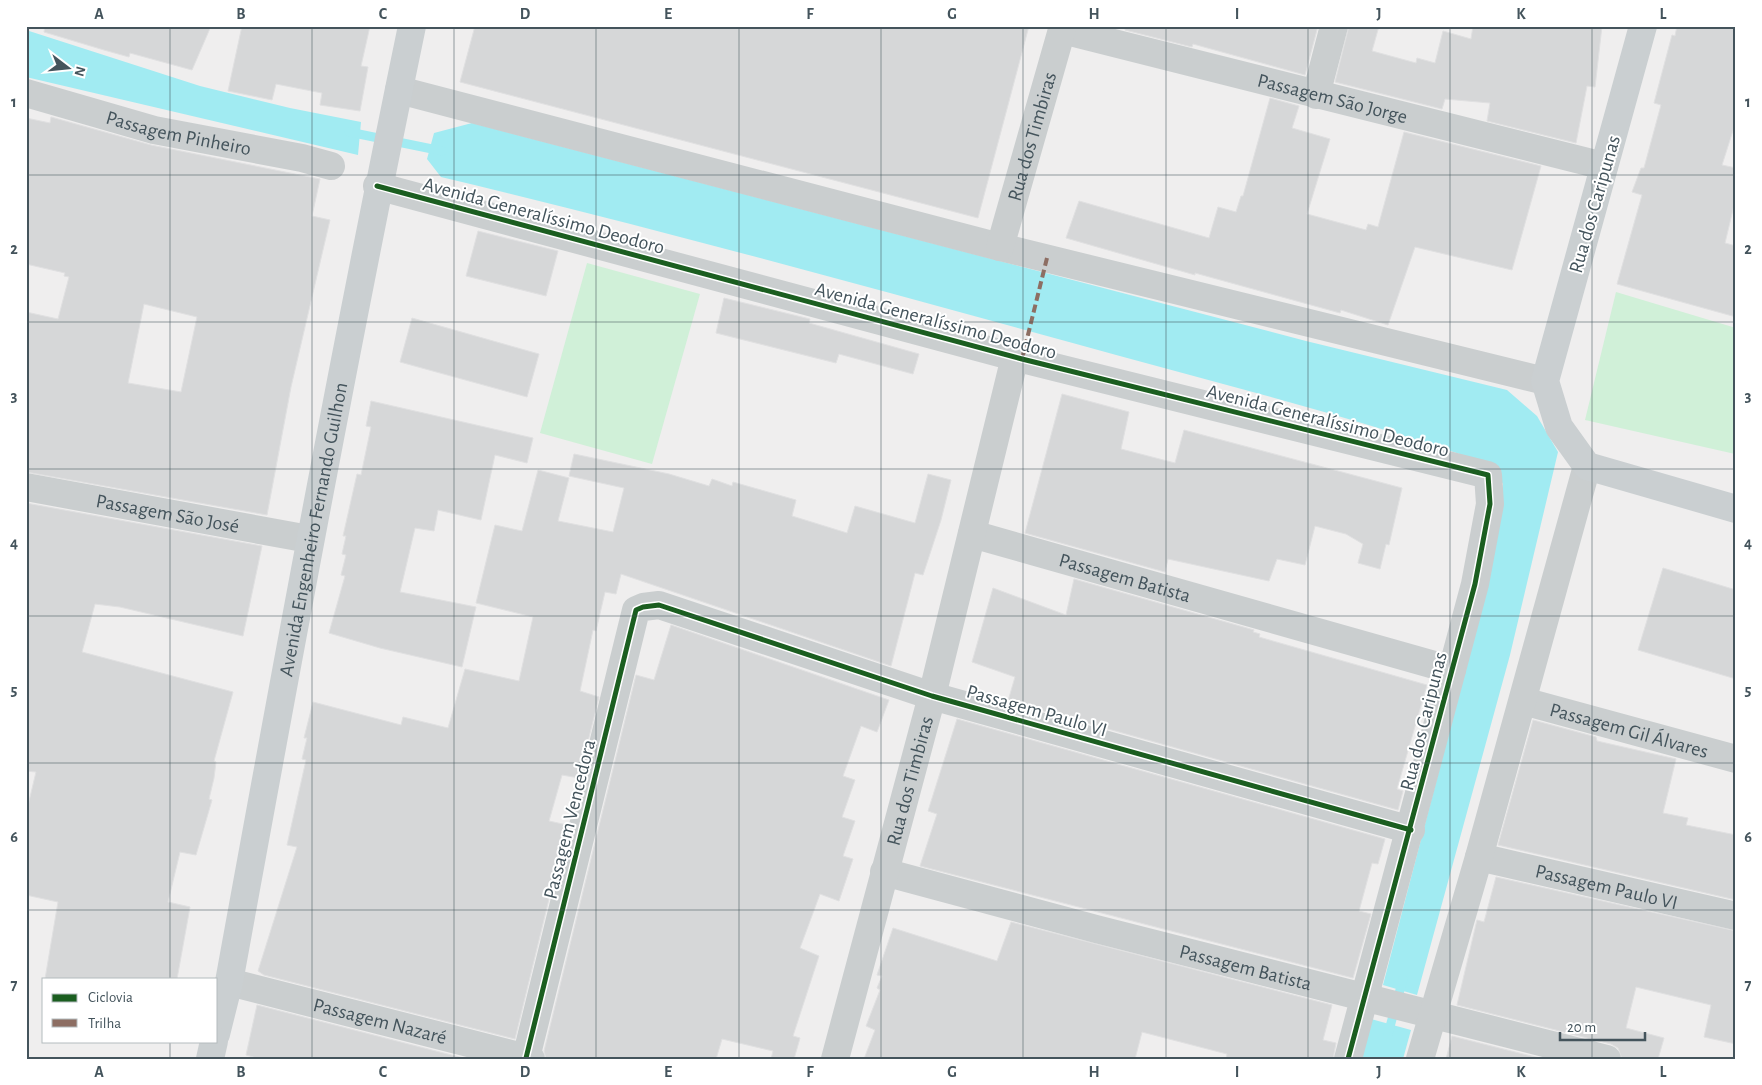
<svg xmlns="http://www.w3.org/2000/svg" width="1762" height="1085" viewBox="0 0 1762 1085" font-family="'Alegreya Sans',sans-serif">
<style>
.green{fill:#d0f0d8}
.water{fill:#a1ebf2}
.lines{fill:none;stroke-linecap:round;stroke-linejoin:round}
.stream{stroke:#a1ebf2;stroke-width:9}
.building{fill:#d6d7d8;stroke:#e0e0e1;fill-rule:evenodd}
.street{stroke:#cacecf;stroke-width:28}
.secondary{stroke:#cacfd1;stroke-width:28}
.quiet{stroke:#8d6e63;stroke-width:4;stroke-dasharray:8 4;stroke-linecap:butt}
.cycleway-casing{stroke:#fff;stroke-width:8}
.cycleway{stroke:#1b5e20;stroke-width:5}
.grid{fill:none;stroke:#44545c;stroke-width:1;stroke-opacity:0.55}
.labels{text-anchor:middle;stroke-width:4;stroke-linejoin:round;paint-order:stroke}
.street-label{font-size:20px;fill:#44545c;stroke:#fff}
.neatline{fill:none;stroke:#44545c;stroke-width:2}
.grid-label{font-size:16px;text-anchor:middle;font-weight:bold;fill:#44545c}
</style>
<rect width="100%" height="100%" fill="#efeeee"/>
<g class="green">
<path d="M587,263L700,294L652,464L540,433Z"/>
<path d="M1616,292L1736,328L1735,454L1585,420Z"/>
</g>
<g class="water">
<path d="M26,30L200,86L290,108L361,122L358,155L26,77Z"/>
<path d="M472,123L1306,341L1507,390L1537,416L1558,452L1510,655L1417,995L1383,985L1459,694L1503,484L1489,464C1351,416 1210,381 1069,342C860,285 652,227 441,177L427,159L434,133Z"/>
<path d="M1371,1019L1411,1030L1403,1059H1360Z"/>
</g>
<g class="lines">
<g class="stream">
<path d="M349,132L442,151"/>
<path d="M1388,1034L1403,979"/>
</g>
</g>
<g class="building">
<path d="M45,26H211L192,70L130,53L129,57L104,50L44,32Z"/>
<path d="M242,26H370L361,66L368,67L360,111L320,105L322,93L276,84L272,100L228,91Z"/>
<path d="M475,26H1029L978,218L460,82Z"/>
<path d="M1125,26H1318L1305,75L1193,44L1192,47L1125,30Z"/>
<path d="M1349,26H1379L1372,51L1416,63L1417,58L1435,63L1443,31L1471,39L1473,26H1602L1595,87L1587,86L1576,143L1487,121L1490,103L1445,99L1442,109L1335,82Z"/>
<path d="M1677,26H1724L1736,29V121L1722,165L1736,168V197L1725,243L1736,246V317L1617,284L1642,195L1632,192L1641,168H1644L1661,105L1654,103L1672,35L1675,36Z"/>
<path d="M1270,98L1299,106L1292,128L1330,139L1307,214L1366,230L1368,224L1378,227L1404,132L1541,166L1512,270L1415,247L1388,325L1341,310L1340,313L1195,273V275L1066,238L1079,201L1209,238L1218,207L1236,212L1241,196H1243Z"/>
<path d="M51,117L151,145L320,179L312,216L330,220L291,387L267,515L26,472V312L58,319L69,277L64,276L65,273L26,264V118L50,123ZM144,304L197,317L181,392L128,383Z"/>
<path d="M478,231L558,251L546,296L466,276Z"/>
<path d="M724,298L810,319L809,323L919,354L913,374L839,354L836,363L716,333Z"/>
<path d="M412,318L539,354L527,397L400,362Z"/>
<path d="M1062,394L1129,412L1121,449L1175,463L1184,430L1402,488L1389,545L1386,544L1380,569L1358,563L1363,544L1346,534L1315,526L1305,565L1277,559L1269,581L1168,559L1165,572L1025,533Z"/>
<path d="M371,401L533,438L527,463L495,455L481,520L438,510L434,531L415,528L400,592L476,607L462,667L380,648L329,633L345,576L341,575L346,555L342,554L346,536H343L357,474L361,475L371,427L366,426Z"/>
<path d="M574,454L669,474L709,486L712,479L732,486L733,482L796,500L792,516L847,533L855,506L915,523L928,474L951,480L941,520L923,575L915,573L891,666L621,574L616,594L605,592L596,631L593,630L580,691L599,697L579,778L562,775L549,821L567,825L515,1039L264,975L258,971L297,847L287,845L306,760L302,759L307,738H304L313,702L401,725L403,717L448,728L465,669L519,681L533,617L476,603L495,525L522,531L538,470L569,478L558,521L613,532L624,488L569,476Z"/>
<path d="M26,503L262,546L243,636L120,607L95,604L82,652L233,692L214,761L216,762L214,778L209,799L212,800L196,855L180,852L168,902L190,907L177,979H45L58,902L26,895V814L36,772L26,771Z"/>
<path d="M1663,568L1736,590V679L1638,650Z"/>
<path d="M1074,579L1254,630L1253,632L1260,634L1259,637L1427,685L1397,789L1403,791L1398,810L1008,701L1015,677L972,662L993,588L1066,615Z"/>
<path d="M671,625L889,700L877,732L861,726L843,776L855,780L842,817L855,821L843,856L853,859L839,901L820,894L800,948L819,956L793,1036L800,1038L794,1059H771L773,1051L722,1039L716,1059H546L544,1051L636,675L654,680Z"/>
<path d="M957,719L1385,839L1378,864L1372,863L1359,911L1371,914L1353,978L920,866L937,814L928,811Z"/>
<path d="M1533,720L1596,737L1597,741L1676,759L1663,813L1688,818L1686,825L1736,835V900L1498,845Z"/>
<path d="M1496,877L1736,931V1044L1704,1037L1711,1005L1636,987L1626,1028L1664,1038L1658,1059H1622L1618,1048L1611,1044L1457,1005L1477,920L1484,922Z"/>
<path d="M1011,922L1332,1005L1323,1040L1336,1043L1333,1059H1226L1227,1054L1142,1032L1135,1059H864L875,1030L866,1026L880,990L877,988L882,976L877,975L893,928L997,961Z"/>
<path d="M257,1005L467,1059H260L246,1055Z"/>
<path d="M1452,1036L1543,1059H1446Z"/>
</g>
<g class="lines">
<g class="street">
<path id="s1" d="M1062,30L1604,166"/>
<path d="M399,90L1000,247L1545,381"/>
<path id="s2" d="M26,93L154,130L302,158L331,166"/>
<path d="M1316,95L1334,26"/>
<path d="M377,186L1022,359L1488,475L1490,504L1475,584L1348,1059"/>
<path id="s3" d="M1000,247L1063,26"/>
<path id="s4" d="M26,487L309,539"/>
<path id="s5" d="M972,534L1452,670"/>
<path id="s6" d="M1523,701L1736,759"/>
<path id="s7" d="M1479,857L1736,916"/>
<path id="s8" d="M884,872L1096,929L1607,1059"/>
<path id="s9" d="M229,982L531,1059"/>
<path d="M526,1058L636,610L643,607L659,605L932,696L1411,830"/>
<path id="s10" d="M835,1059L932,696L1015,357"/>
<path d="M1420,1059L1479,857L1587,466"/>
</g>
<g class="secondary">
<path d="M1643,26L1545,381L1559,427L1587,466L1736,509"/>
<path id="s11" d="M216,1034L229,982C287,663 346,344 412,26"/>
<path d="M210,1059L214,1041"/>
</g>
<path class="quiet" d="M1022,359L1047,258"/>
<g class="cycleway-casing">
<g id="cycleway">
<path d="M377,186L1022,359L1488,475L1490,504L1475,584L1348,1059"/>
<path d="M526,1058L636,610L643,607L659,605L932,696L1411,830"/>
</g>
</g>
<use href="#cycleway" class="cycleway"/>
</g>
<path class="grid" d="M170,26V979M312,26V1059M454,26V1059M596,26V1059M739,26V1059M881,26V1059M1023,26V1059M1166,26V1059M1308,26V1059M1450,26V1059M1592,26V1059M26,175H1736M26,322H1736M26,469H1736M26,616H1736M26,763H1736M26,910H1736M170,1041V1059"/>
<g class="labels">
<g class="street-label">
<text dy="7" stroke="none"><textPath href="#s1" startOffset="279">Passagem São Jorge</textPath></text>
<text dy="7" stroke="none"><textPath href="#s2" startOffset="158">Passagem Pinheiro</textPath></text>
<text dy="7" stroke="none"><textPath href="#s3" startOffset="115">Rua dos Timbiras</textPath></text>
<text transform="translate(1594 204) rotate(-74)" y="7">Rua dos Caripunas</text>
<text transform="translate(544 215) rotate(15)" y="7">Avenida Generalíssimo Deodoro</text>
<text transform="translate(936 320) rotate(15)" y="7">Avenida Generalíssimo Deodoro</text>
<text transform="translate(1328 420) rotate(14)" y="7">Avenida Generalíssimo Deodoro</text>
<text dy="7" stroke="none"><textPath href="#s4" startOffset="144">Passagem São José</textPath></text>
<text dy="7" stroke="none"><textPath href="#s11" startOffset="514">Avenida Engenheiro Fernando Guilhon</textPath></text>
<text dy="7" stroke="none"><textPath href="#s5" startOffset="159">Passagem Batista</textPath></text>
<text transform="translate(1037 710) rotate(16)" y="7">Passagem Paulo VI</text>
<text transform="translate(1423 721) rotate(-76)" y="7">Rua dos Caripunas</text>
<text dy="7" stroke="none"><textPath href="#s6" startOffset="110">Passagem Gil Álvares</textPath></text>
<text dy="7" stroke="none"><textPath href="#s10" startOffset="288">Rua dos Timbiras</textPath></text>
<text transform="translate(569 819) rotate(-76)" y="7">Passagem Vencedora</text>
<text dy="7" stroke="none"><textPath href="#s7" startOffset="131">Passagem Paulo VI</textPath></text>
<text dy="7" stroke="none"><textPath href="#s8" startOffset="374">Passagem Batista</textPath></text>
<text dy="7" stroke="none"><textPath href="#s9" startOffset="156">Passagem Nazaré</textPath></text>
</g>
</g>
<rect width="1762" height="1085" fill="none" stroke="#ffffff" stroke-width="55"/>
<rect x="42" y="978" width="175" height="65" fill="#ffffff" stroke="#b4bbbe"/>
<rect x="52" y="994" width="25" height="8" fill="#1b5e20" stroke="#b4bbbe"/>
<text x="88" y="1002" font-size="15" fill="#44545c">Ciclovia</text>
<rect x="52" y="1019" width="25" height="8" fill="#8d6e63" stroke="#b4bbbe"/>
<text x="88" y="1028" font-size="15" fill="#44545c">Trilha</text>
<g transform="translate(68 68) rotate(106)" stroke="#ffffff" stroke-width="4" paint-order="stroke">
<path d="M0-4L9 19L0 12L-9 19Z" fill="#44545c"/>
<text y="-8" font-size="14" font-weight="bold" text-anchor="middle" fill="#44545c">N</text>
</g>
<path d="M1560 1032v8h85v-8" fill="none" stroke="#44545c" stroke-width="2.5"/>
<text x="1567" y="1032" font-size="15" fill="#44545c" stroke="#ffffff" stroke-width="4" paint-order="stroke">20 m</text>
<rect x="28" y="28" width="1706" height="1030" class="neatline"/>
<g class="grid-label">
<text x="99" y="19">A</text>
<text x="241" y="19">B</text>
<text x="383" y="19">C</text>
<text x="525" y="19">D</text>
<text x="668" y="19">E</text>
<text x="810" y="19">F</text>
<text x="952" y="19">G</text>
<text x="1094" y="19">H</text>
<text x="1237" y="19">I</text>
<text x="1379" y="19">J</text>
<text x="1521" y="19">K</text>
<text x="1663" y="19">L</text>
<text x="14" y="107">1</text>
<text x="1748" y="107">1</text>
<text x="14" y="254">2</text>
<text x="1748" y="254">2</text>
<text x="14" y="401">3</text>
<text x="1748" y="401">3</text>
<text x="14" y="548">4</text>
<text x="1748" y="548">4</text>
<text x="14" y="695">5</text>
<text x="1748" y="695">5</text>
<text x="14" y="842">6</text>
<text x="1748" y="842">6</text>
<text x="14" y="990">7</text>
<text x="1748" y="990">7</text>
<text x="99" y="1077">A</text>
<text x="241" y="1077">B</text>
<text x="383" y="1077">C</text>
<text x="525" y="1077">D</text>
<text x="668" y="1077">E</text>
<text x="810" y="1077">F</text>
<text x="952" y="1077">G</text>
<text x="1094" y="1077">H</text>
<text x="1237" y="1077">I</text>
<text x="1379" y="1077">J</text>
<text x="1521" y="1077">K</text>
<text x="1663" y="1077">L</text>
</g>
</svg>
